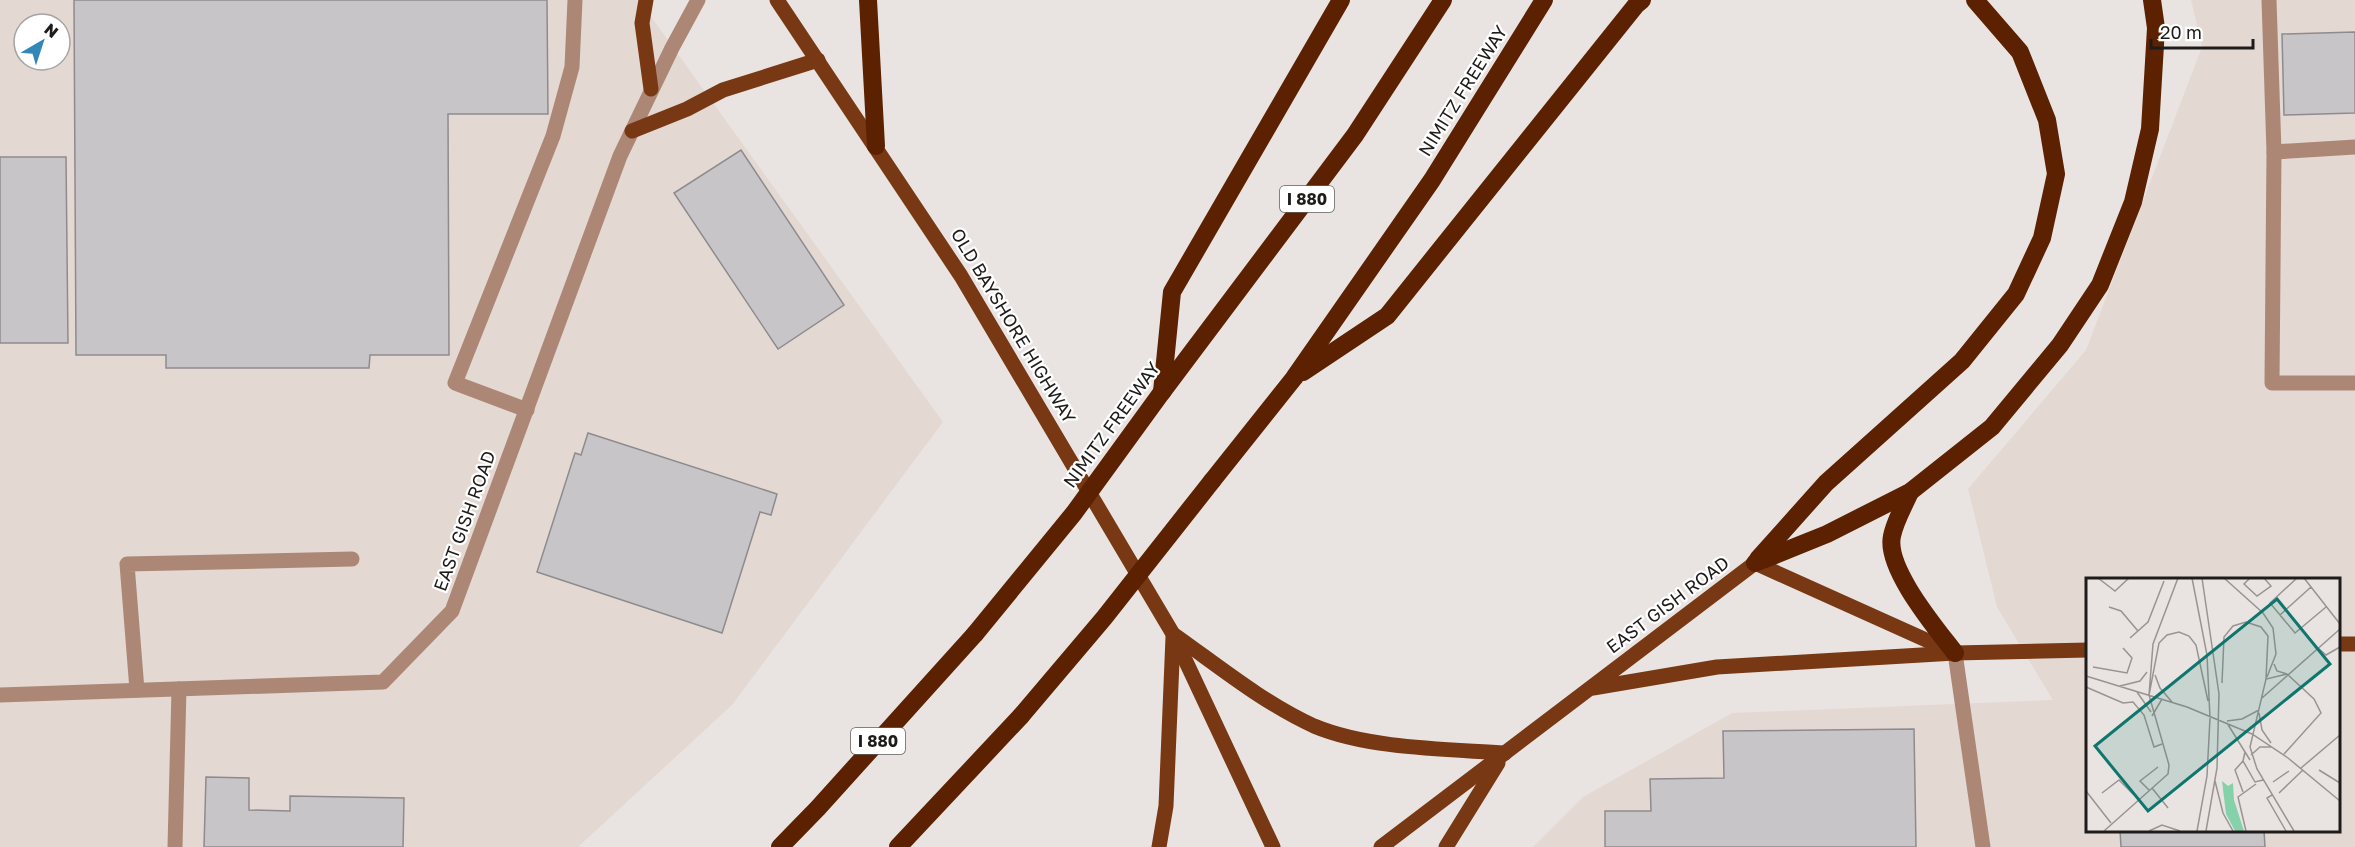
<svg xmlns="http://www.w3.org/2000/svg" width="2355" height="847" viewBox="0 0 2355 847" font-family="'Golos Text',sans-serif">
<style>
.built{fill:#e4d8d2;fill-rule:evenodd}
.building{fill:#c8c5c8;stroke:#8e8b8e;stroke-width:1.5}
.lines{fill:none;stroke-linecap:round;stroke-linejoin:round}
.minor{stroke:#ad8775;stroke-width:15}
.major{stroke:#783814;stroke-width:15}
.highway{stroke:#5b2100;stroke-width:18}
.highway-bridge{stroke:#5b2100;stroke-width:18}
.labels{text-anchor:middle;stroke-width:4.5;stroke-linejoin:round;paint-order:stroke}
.shield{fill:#fff;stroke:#62605f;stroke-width:1.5}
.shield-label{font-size:16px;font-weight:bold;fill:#1e1c1b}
.street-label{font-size:18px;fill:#1e1c1b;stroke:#fff}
.inset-road{fill:none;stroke:#989492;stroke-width:1.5}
.view{fill:#0f766e;fill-opacity:0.15;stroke:#0f766e;stroke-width:3}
.inset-edge{fill:none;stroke:#1e1c1b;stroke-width:3}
</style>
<rect width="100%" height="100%" fill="#e9e4e2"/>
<g class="built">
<path d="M0,0H639L943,422L732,705L578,847H0ZM24,24H60V60H24Z"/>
<path d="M2191,0H2355V847H1533L1583,797L1732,713L2053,700L1997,607L1968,489L2086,350L2202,47ZM2088,580H2338V830H2088Z"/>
</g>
<g class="building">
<path d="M74,0H547L548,114H448L449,355H370L369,368H166V355H76Z"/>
<path d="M2355,32V113L2284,115L2282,34Z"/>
<path d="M741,150L844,305L778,349L674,193Z"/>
<path d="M0,157H66L68,343H0Z"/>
<path d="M588,433L777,494L771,515L760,512L722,633L537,572L575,453L581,455Z"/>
<path d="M1914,729L1916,847H1605V811H1651L1650,779L1724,778L1723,731Z"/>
<path d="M206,777L249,778V810L290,811V796L404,798L403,847H204Z"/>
<path d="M2120,830H2264L2265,847H2121Z"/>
</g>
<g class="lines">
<g class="minor">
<path d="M2269,0L2274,152L2355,147"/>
<path d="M2274,152L2272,383H2355"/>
<path d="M527,410L455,383L553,136L572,67L575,0"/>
<path d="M1955,653L1983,847"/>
<path d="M137,690L127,564L352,559"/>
<path d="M0,695L383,682L452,611L620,156L672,48L698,0"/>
<path d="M175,847L179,689"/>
</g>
<g class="major">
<path d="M646,0L642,23L651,89"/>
<path d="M777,0L961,276L1173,634L1273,847"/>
<path d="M632,131L687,109L723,90L818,60"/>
<path d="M1176,636C1221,668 1264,703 1314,726C1369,749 1446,749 1505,753"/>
<path d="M2338,644H2355"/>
<path d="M1593,688L1717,667L1955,653L2088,650"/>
<path d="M1159,847L1166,806L1173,637"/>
<path d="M1381,847L1755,563L1955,653"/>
<path d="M1446,847L1498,763"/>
</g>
<g class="highway">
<path d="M868,0L876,146"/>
<path d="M1303,372L1387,316L1636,5L1642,0"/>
<path d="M1162,392L1355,135L1443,0"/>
<path d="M1162,392L1172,292L1341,0"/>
<path d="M1212,481L1294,378L1432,180L1544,0"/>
<path d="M1910,492C1904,506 1895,521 1892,536C1885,568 1936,628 1955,653"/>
<path d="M1758,559L1826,483L1962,361L2016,294L2042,238L2056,174L2047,120L2020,52L1975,0"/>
<path d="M1755,563L1827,534L1910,492L1992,427L2060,345L2100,285L2133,202L2150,129L2156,28L2152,0"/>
<path d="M780,847L818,808L975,634"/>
<path d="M898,847L1021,716"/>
</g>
<g class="highway-bridge">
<path d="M975,634L1074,513L1162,392"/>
<path d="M1021,716L1104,618L1212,481"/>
</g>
</g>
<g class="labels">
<g class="shield">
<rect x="1280" y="186" width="54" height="26" rx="4.5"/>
<rect x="851" y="728" width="54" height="26" rx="4.5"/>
</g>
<g class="shield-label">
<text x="1307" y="205">I 880</text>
<text x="878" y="747">I 880</text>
</g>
<g class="street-label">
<text transform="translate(1463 91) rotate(-58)" y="6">NIMITZ FREEWAY</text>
<text transform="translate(1013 326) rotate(59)" y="6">OLD BAYSHORE HIGHWAY</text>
<text transform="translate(1112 425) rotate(-54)" y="6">NIMITZ FREEWAY</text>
<text transform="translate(465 521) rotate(-70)" y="6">EAST GISH ROAD</text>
<text transform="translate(1668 605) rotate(-37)" y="6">EAST GISH ROAD</text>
</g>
</g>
<g transform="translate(2086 578)">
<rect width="254" height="254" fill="#e9e4e2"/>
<path d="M136,203L142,208L147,205L148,222L158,253H149L140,236Z" fill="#85d2aa"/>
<path class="inset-road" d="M12,0L29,13L43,0M106,0L121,77L124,140L121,198L111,253M116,0L133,116L131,190L120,253M138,0L177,35L187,50L190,76L181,99M164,0L158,6L171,18L185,8L178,0M211,0L184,25L194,37L225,9M218,0L254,46M23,29L35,33L52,53M194,37L209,55L240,29M44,60L62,44L78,3M232,70L240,77L254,69M188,86L191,93L201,96M7,89L41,95L46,80L37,70M201,96L180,101L164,169L171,191L208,253M69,97L74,110L86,124M0,98L101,129L166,156L202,180L254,223M136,105L138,59L147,48L160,44L175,49L182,58L180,101M34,108L54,103L61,94M0,109L37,125L47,124L58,137L68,169L76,166M51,114L65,134M63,117L73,65L81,57L93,54L103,58L110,67L122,123M63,117L67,66L92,0M176,120L254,51M173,135L176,152L185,165M66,138L76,121M141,143L156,141L173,132M141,145L164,182M159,174L157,183L169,204L177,202M198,176L235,135L228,121L201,96M165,177L174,169H186M157,183L149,192L157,214M215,190L254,157M233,192L254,205M129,203L137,235L147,253M187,204L203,193M66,210L82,230M63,212L54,203L72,189M0,213L25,245M16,215L33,202L47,216M193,215L217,192M186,217L181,220L200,253M18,253L82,196L83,187L63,117M63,253L76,247L94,253M160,253L152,219L170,206"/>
<path class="view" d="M191,21L244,86L62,233L9,168Z"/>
<rect width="254" height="254" class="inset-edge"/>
</g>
<g transform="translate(42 42) rotate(39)"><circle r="28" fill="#ffffff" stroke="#a5a4a4" stroke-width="1.5"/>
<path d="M0-4.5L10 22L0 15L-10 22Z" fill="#3187b6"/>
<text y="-9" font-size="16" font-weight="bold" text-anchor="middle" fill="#1e1c1b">N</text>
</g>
<path d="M2151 39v9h102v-9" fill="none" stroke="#1e1c1b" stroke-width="3"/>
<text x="2160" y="39" font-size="18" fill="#1e1c1b" stroke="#ffffff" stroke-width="4.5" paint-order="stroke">20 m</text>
</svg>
